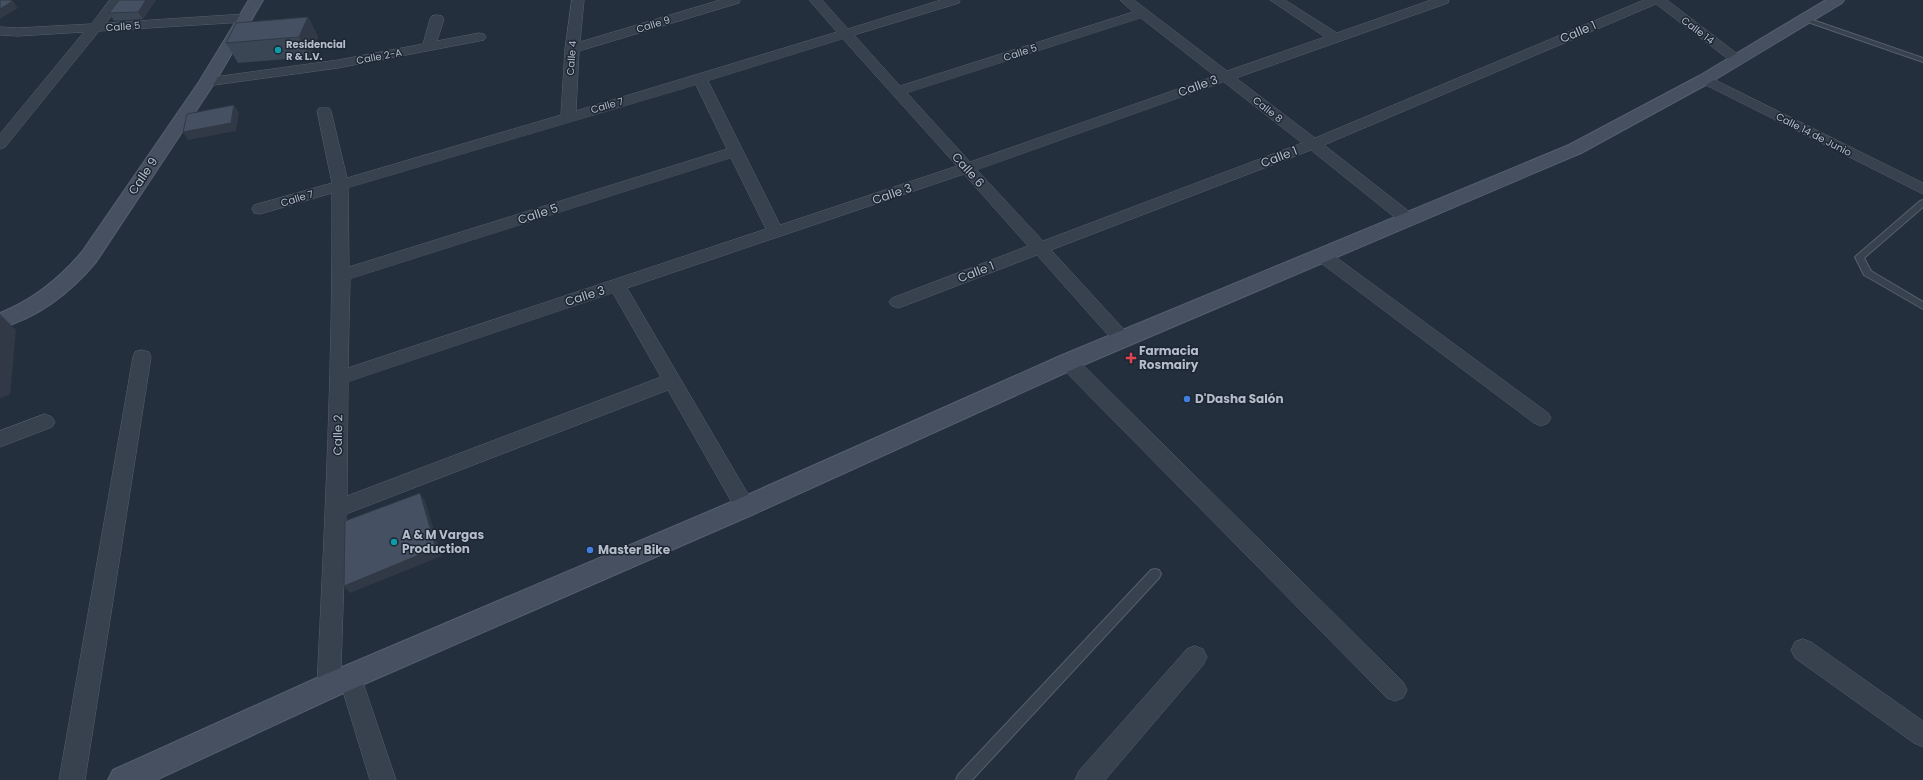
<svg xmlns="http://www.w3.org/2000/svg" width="1923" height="780" viewBox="0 0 1923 780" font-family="Poppins,sans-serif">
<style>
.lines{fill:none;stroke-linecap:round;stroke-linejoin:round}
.lane-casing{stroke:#565f6c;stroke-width:2}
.street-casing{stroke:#565f6c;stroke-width:1}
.secondary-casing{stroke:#565f6c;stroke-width:2}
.lane{fill:#38414e;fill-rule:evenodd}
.street{fill:#38414e;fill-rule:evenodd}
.secondary{fill:#465061;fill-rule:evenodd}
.wall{fill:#3b4654}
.shaded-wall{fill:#303945}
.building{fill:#455162;stroke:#303945}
.culture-dot{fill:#0f9aa8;stroke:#1d2633;stroke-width:1.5}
.health-dot{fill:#e0444e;stroke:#1d2633;stroke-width:1.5}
.shop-dot{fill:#3f7fe0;stroke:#1d2633;stroke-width:1.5}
.labels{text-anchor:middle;stroke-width:3;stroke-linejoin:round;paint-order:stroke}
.far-street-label{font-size:10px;fill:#b4bcc9;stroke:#1d2633}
.far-poi-label{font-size:10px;font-weight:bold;fill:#b4bcc9;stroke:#1d2633;text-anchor:start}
.street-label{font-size:12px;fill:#b4bcc9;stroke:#1d2633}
.poi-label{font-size:12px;font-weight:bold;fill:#b4bcc9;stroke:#1d2633;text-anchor:start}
</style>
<rect width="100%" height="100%" fill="#242f3e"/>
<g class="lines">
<g class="lane-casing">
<g id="lane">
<path d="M1804,17L1923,58V62L1802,20L1801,19Z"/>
<path d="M1923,200V207L1864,258L1871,271L1923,302V309L1864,275L1855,257L1920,201Z"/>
<path d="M1155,569L1159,570L1161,574L1159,578L972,780H956L958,775L1151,570Z"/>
</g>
</g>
<g class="street-casing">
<g id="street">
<path d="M110,0H123L106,23L245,14L250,15L252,18L250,21L245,22L99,31L5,147L0,149V134L84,32L18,36L0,35V27L18,28L91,24Z"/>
<path d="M572,0H584L580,42L720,0H740L739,3L579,51L576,111L837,32L809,0H822L848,29L941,0H960L959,3L854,35L900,86L1133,12L1120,0H1134L1227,71L1325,37L1270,0H1285L1337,33L1431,0H1449L1448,3L1236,78L1315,138L1644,0H1667L1744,59L1742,62H1732L1656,4L1324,145L1415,216L1417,220L1415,224L1409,225L1403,224L1311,150L1051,250L1129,335L1132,340L1129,345L1123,347L1117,345L1037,255L904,306L898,308L892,306L889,302L892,298L1028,246L964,174L627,288L752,501L755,507L752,513L745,516L738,513L668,390L346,514L341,669L350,665L358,668L396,780H370L341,685L337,694L329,697L321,694L317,686C325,522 333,357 332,193L260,214L254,213L252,209L254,205L332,183L317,111L319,108H329L331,111L347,178L561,115L565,49ZM1141,18L1215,76L970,162L907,93ZM843,39L957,166L780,225L708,81ZM1224,82L1302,143L1043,241L977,170ZM696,85L727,149L349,267L348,188ZM731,158L766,229L348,368L350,279ZM613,293L661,377L347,496L348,382Z"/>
<path d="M437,15L442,16L444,19L437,41L479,33L484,34L486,37L484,40L479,41L338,68L207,86L202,85L200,82L202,79L207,78L338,60L423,44L430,19L432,16Z"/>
<path d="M1705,75L1923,183V194L1700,82L1698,79L1700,76Z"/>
<path d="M1323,250L1329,252L1548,413L1551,418L1548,423L1541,426L1534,423L1317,260L1315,256L1317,252Z"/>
<path d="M142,350L149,352L151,357L85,780H59L133,357L135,352Z"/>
<path d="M1068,355L1075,357L1403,682L1407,690L1403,698L1395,701L1387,698L1061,367L1059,362L1061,357Z"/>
<path d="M45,414L52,417L55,422L52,427L0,447V431Z"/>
<path d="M1803,639L1811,642L1923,721V747L1914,743L1795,658L1791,650L1795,642Z"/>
<path d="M1195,646L1203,649L1207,657L1203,665L1105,780H1075L1079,771L1187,649Z"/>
</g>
</g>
<g class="secondary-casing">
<g id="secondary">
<path d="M249,0H263L215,82L96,262C70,293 39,317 0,328V313C33,300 59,279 82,252L199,82Z"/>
<path d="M1826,0H1844L1842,3L1711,82L1581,153L1076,368L754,514L339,695L156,780H108L113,770L319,677L736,500L1060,356L1569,145L1699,76Z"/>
</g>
</g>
<use href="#lane" class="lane"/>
<use href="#street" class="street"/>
<use href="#secondary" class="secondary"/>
</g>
<g class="wall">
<path d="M156,0L143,19L114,21L109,13Z"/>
<path d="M308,17L318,37L310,57L238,63L226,43Z"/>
</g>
<g class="shaded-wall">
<path d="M146,0H156L143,19L138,12Z"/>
<path d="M13,1L18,8L0,19V9Z"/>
<path d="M308,17L318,37L310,57L299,37Z"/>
<path d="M234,105L239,113L236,131L188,140L183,132Z"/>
<path d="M0,314L16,330L10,395L0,398Z"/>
<path d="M420,493L425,501L442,556L350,593L344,586Z"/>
</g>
<g class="building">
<path d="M0,0H9L13,1L0,9Z"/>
<path d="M119,0H146L138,12L109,13Z"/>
<path d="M308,17L299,37L226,43L236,23Z"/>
<path d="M234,105L231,123L183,132L187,114Z"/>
<path d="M420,493L436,548L344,586L345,521Z"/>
</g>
<g class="culture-dot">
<circle cx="278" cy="50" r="4"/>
<circle cx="394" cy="542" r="4"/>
</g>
<path class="health-dot" d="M1129 352h4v4h4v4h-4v4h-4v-4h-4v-4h4z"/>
<g class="shop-dot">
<circle cx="1187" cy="399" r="4"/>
<circle cx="590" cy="550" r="4"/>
</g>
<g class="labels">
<g class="far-street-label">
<text transform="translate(653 24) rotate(-17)" y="4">Calle 9</text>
<text transform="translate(123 26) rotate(-4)" y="4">Calle 5</text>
<text transform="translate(1698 30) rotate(37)" y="4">Calle 14</text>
<text transform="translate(1020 52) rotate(-18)" y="4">Calle 5</text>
<text transform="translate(379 56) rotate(-11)" y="4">Calle 2-A</text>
<text transform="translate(571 58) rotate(-86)" y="4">Calle 4</text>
<text transform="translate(607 105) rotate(-16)" y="4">Calle 7</text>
<text transform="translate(1268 109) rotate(38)" y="4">Calle 8</text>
<text transform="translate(1814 134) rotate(27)" y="4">Calle 14 de Junio</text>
<text transform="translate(297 198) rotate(-17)" y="4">Calle 7</text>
</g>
<g class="far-poi-label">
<text x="286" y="48">Residencial<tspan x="286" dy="12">R &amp; L.V.</tspan></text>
</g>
<g class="street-label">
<text transform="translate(1578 32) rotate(-23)" y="4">Calle 1</text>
<text transform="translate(1198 86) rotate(-20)" y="4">Calle 3</text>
<text transform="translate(1279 157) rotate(-21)" y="4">Calle 1</text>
<text transform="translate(968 170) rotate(48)" y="4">Calle 6</text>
<text transform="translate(143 176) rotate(-56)" y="4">Calle 9</text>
<text transform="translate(892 194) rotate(-19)" y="4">Calle 3</text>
<text transform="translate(538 214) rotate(-18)" y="4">Calle 5</text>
<text transform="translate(976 272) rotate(-21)" y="4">Calle 1</text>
<text transform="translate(585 296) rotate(-18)" y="4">Calle 3</text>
<text transform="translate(338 435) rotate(-89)" y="4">Calle 2</text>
</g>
<g class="poi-label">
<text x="1139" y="355">Farmacia<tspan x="1139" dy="14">Rosmairy</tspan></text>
<text x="1195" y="403">D'Dasha Salón</text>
<text x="402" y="539">A &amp; M Vargas<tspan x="402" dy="14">Production</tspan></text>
<text x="598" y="554">Master Bike</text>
</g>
</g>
</svg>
